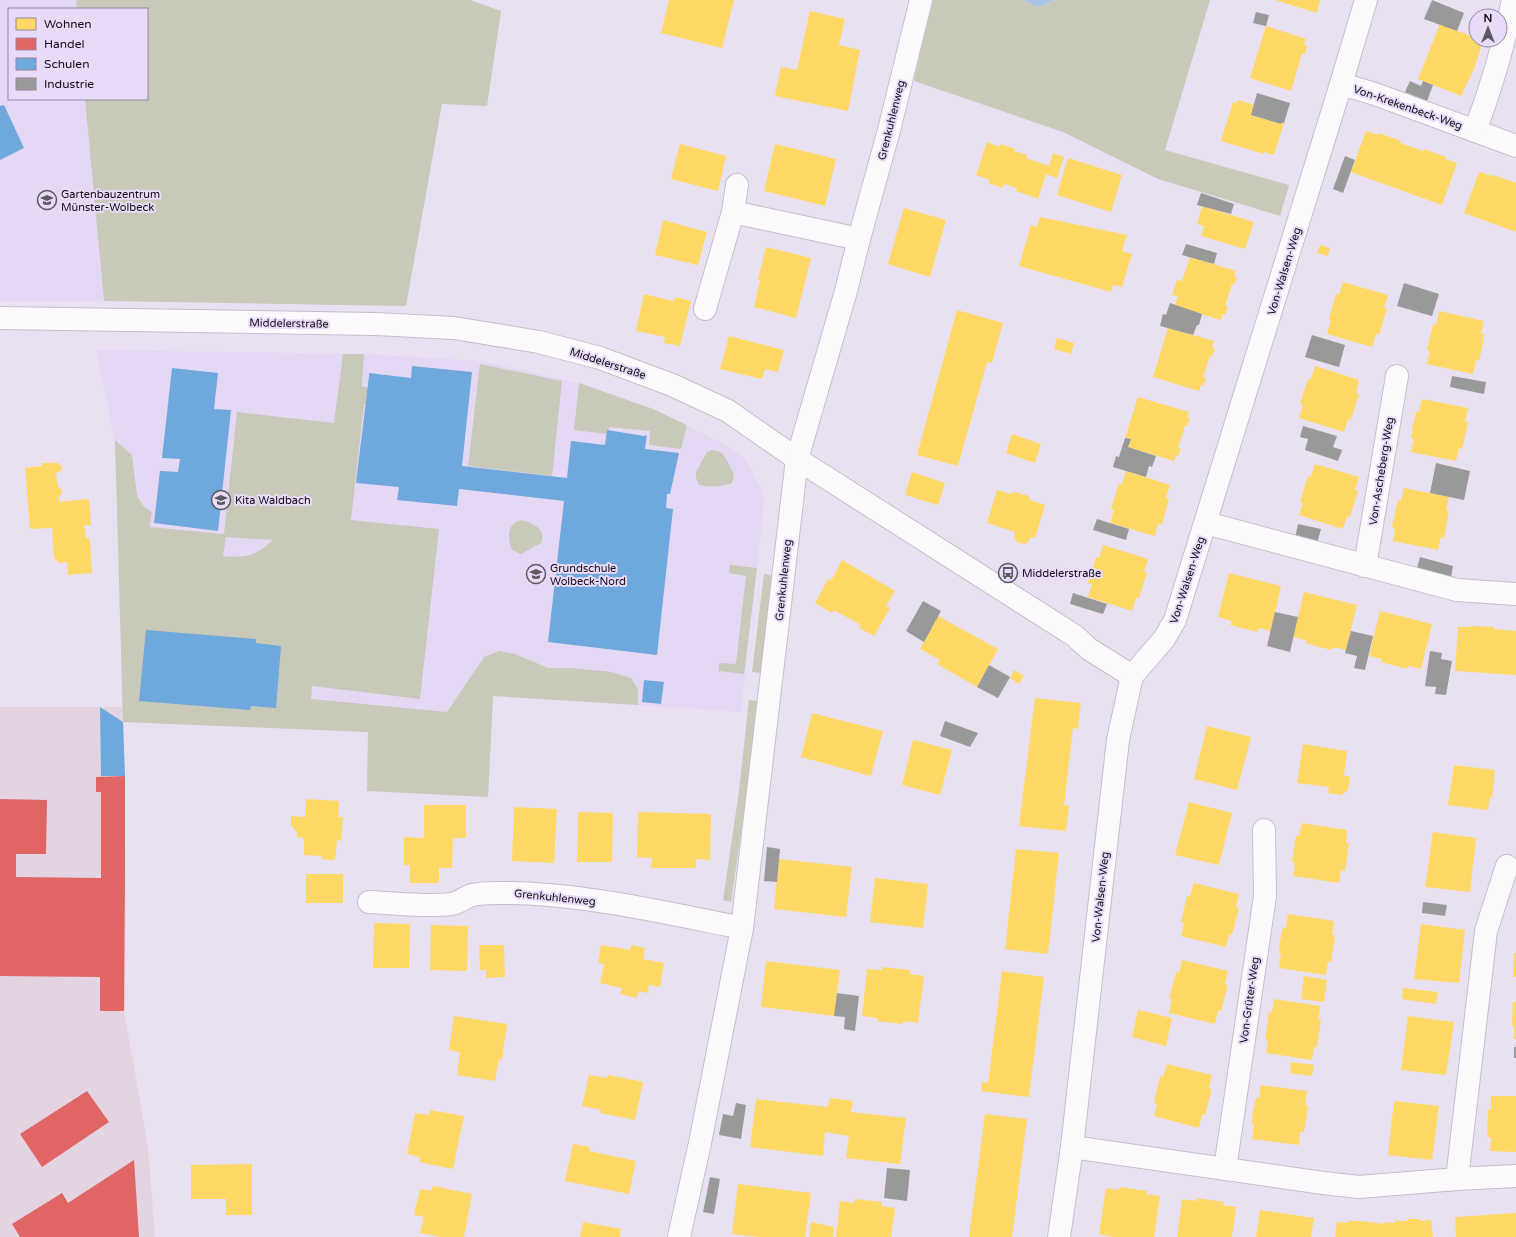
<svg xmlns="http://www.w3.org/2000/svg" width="1516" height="1237" viewBox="0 0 1516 1237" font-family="'Varela Round',sans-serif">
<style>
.commercial{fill:#e4d4e2}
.built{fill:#e5d8f4}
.green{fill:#c9c9b9;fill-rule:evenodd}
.water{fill:#acc3e5}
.homes{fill:#ffd966}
.shops{fill:#e06666}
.schools{fill:#6fa8dc}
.industry{fill:#999}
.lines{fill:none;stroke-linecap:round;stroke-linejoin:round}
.minor-casing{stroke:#c5beca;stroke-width:24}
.minor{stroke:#fcfafd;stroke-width:22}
.labels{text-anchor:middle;stroke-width:4;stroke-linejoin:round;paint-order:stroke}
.street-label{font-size:11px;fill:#110c16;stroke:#e8dbf8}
.poi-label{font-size:11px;fill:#110c16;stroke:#e8dbf8;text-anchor:start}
</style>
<rect width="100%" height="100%" fill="#e9e1f2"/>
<path class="commercial" d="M0,707H123L126,892L125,1016L148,1147L155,1237H0Z"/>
<g class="built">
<path d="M0,0H76L77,9H9V99H85L104,301H0Z"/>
<path d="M96,350L364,354L481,361L579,383L653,409L720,442L744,456L762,490L764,502L741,712L493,696L488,797L367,791L368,732L123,722L115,440Z"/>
</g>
<g class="green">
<path d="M76,0H470L501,11L487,106L442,104L406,306L104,301L85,99H147V9H77Z"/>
<path d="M932,0H1023L1038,7L1055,0H1210L1165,150L1289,185L1280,216L1158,179L1063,132L914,81Z"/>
<path d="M343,354H364L362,386L369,388L367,404H364L351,520L439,529L420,699L312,686L311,699L447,712L484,657L499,651L515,654L548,668H571L612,672L631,678L638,689V705L493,696L488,797L367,791L368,732L123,722L115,440L132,455L137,496L144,507L152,512L150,527L224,534L237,412L334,423ZM226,537L273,540C256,556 245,558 223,556Z"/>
<path d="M480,364L562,381L552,476L468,466Z"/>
<path d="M579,383L653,409L687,425L681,449L649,445L650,431L609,427L608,434L574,430Z"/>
<path d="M713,450C725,450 729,465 734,474L732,483C722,487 707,488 698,484L696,477V472L707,452Z"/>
<path d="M521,520C534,523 546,529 541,543L521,554L512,550C507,538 507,523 521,520Z"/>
<path d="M730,565L757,568L744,674L719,671V663L736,664L746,576L729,573Z"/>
<path d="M764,574L772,575L761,673L752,672Z"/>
<path d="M749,700L757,701L747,792L731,902L723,900L739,791Z"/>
</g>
<path class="water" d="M1023,0H1055L1038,7Z"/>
<g class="homes">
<path d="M669,0H734L722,48L661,33Z"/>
<path d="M1275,0H1320L1317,13Z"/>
<path d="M810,11L845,19L839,45L860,50L848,111L775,96L781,67L797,70Z"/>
<path d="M1440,24L1476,38V40L1483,41L1474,69L1461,96L1418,79Z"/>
<path d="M1266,26L1306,39L1304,45L1307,46L1305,54L1302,53L1291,91L1250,78Z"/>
<path d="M1238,100L1255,105L1251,115L1281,124V123H1284L1274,155L1264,152V154L1221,141L1233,102L1237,103Z"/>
<path d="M1366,131L1378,135L1379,133L1401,141L1400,143L1423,151L1424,149L1446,157V159L1457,163L1442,205L1351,172Z"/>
<path d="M987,142L1000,147L1001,144L1015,149L1014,151L1027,155L1026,158L1049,166L1053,153L1064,157L1057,178L1046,174L1038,199L1016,191L1017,188L1004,184L1003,188L988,183L990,180L976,175Z"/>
<path d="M680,144L726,156L718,191L671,179Z"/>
<path d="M775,144L836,159L825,206L764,191Z"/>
<path d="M1068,158L1122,175L1111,212L1057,195Z"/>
<path d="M1479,172L1493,176L1494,175L1516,183V232L1464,213Z"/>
<path d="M1202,206L1254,222L1245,249L1201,236L1204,226L1197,224Z"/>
<path d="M904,208L946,220L930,277L888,264Z"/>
<path d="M1040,217L1127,235L1122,251L1132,254L1122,287L1113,285L1111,292L1019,266L1031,225L1037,227Z"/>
<path d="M663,220L707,232L698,265L655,255Z"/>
<path d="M1320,245L1330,248L1328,256L1317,253Z"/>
<path d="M766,247L811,258L796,318L754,307L760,280H758Z"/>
<path d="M1190,257L1236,271L1234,276L1237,277L1234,285L1232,284L1225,306L1228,307L1225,315L1222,314L1221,320L1175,306L1178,296L1172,295L1177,280L1182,281Z"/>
<path d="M1343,282L1388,295L1384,308L1387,309L1379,335L1376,334L1372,347L1327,334L1331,320L1329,319L1336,294L1339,295Z"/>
<path d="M644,294L674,301L675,297L691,301L680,346L664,343L665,337L636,331Z"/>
<path d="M957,310L1003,323L992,363L987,362L958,466L917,455Z"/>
<path d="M1439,311L1484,321L1481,334H1484L1482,348L1479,361L1476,360L1473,374L1427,364L1430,351L1427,350L1433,324L1436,325Z"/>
<path d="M1168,328L1214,341L1212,348L1215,349L1212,356H1210L1203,377L1206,378L1203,386L1201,385L1199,391L1153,377Z"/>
<path d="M729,336L784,350L778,372L765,369L762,379L720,369Z"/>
<path d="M1057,338L1074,343L1071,354L1054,349Z"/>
<path d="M1315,366L1359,380L1356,393L1359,394L1351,420L1348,419L1344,432L1299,418L1303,405L1300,404L1308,379H1311Z"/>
<path d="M1138,397L1189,412L1187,418L1190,419L1187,426H1185L1178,448L1181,449L1178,456L1176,455L1174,461L1128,447L1131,439L1125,438Z"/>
<path d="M1422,399L1468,408L1465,422H1468L1465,436L1462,449L1459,448L1456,461L1411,452L1414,439L1411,438L1413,425L1416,412H1419Z"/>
<path d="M1012,434L1041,444L1035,463L1006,453Z"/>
<path d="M42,463H58L62,467L61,471L56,473L58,487L61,489L62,492L59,497V502L89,499L91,525H84L86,538H89L90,542L92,573L68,575L67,562L59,563L54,558L52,528L30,529L25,468L42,466Z"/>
<path d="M1315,464L1359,477L1355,490L1358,491L1350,517L1347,516L1343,529L1299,515L1303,503L1300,502L1308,476L1311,477Z"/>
<path d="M1126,471L1170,485L1166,498L1169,499L1162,525L1158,523L1155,536L1110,523L1114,510L1111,509L1119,483L1122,484Z"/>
<path d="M912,472L945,483L938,505L905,495Z"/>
<path d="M1404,488L1449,497L1446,511H1449L1444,538L1441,537L1438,550L1393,541L1395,528L1392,527L1395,513L1398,500L1401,501Z"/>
<path d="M997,490L1011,494L1014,492L1029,496L1030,500L1045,505L1035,538L1031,537L1029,541L1024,544L1017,542L1014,537L1015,532L987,523Z"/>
<path d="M1103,545L1148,559L1144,572L1147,573L1143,585L1139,598H1136L1132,611L1088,597L1092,584L1088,583L1096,557L1099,558Z"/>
<path d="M842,560L895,591L886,606L890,608L874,636L859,628L861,625L834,610L832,613L815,603L828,579L831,581Z"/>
<path d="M1229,573L1281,586L1271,631L1258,628L1257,632L1230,625L1232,621L1218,617Z"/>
<path d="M1304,592L1357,605L1346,650L1333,647L1332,650L1319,647L1306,643V640L1293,637Z"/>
<path d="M1380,611L1432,624L1421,669L1408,666L1407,669L1381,662L1382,659L1369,656Z"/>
<path d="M938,616L998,649L977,687L937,664L940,660L920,649Z"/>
<path d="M1470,626L1494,627V629L1516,631V675L1455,671L1458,627H1470Z"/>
<path d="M1014,670L1024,676L1019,684L1010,678Z"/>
<path d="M1035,698L1081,703L1078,729L1073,728L1064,805L1069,806L1066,831L1019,826Z"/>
<path d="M812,713L883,731L871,776L801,757Z"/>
<path d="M1207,726L1251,737L1237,790L1194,779Z"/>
<path d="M913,740L952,750L940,795L902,785Z"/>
<path d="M1303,744L1347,751L1344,776H1350L1348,790L1341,795L1328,793L1329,787L1297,783Z"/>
<path d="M1454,765L1495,770L1492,798L1490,797L1488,810L1448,805Z"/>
<path d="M306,799L339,801L338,817H343L341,841L337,840L335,860L322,859V856L304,855V838L297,837V832L291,825V816L305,817Z"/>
<path d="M1189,802L1232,813L1219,865L1175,855Z"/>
<path d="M424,805H466V838H453L452,868H439V883H410V865H404V837L424,838Z"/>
<path d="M514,807L557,809L554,863L512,861Z"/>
<path d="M578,812L613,813L612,862H577Z"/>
<path d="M638,812L711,814L710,860L696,859V868H651L652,858L637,857Z"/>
<path d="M1302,823L1347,830L1346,843H1349L1345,871L1341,870L1339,883L1293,876L1295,863L1292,862L1296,836H1299Z"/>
<path d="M1433,832L1476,838L1470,892L1425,887Z"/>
<path d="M1016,849L1059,853L1048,954L1005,949Z"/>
<path d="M779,859L852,867L846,917L774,909Z"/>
<rect x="306" y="874" width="37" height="29"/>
<path d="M875,878L928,884L923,928L870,922Z"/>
<path d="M1194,883L1239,894L1236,907L1239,908L1232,935L1229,934L1226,947L1181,936L1184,923L1181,922L1187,896H1190Z"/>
<path d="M1288,914L1334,921L1332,935H1335L1333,949L1331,962H1328L1326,975L1279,968L1281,954H1279L1280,941L1283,927L1286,928Z"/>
<path d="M374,923L410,924L409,968H373Z"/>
<path d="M1421,924L1465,930L1459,983L1414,979Z"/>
<path d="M431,925L468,926L467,971L430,970Z"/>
<path d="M479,945H504L505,977L486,978V970H480Z"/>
<path d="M601,945L630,950L631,945L645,948L643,959L664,963L660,987L649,985L648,993L638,991L637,998L620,994L622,988L600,983L604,964L598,963Z"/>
<path d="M1514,953H1516V977H1513Z"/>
<path d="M1182,960L1228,971L1225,984L1228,985L1221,1011H1218L1215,1024L1169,1013L1172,999H1169L1176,972L1179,973Z"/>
<path d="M766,961L840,970L834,1016L761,1007Z"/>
<path d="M882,967L910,970V974L924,976L918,1023L903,1021V1024L877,1021V1018L862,1016L867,969L882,970Z"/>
<path d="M1002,971L1044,977L1029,1097L981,1091L982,1082L988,1083Z"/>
<path d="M1304,976L1327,980L1324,1002L1301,999Z"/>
<path d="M1403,988L1438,992L1436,1004L1402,999Z"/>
<path d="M1274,999L1320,1006L1318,1020H1321L1317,1047H1314L1312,1060L1266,1053L1268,1040L1265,1039L1269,1012L1272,1013Z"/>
<path d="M1513,1002H1516V1039H1514V1026H1512Z"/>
<path d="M1138,1010L1172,1018L1166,1046L1132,1037Z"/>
<path d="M454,1016L507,1024L502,1060L499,1059L495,1081L457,1075L460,1052L449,1050Z"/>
<path d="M1408,1016L1454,1022L1446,1075L1401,1070Z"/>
<path d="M1291,1062L1314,1065L1312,1076L1290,1073Z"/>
<path d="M1167,1064L1212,1075L1209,1088L1212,1089L1205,1115H1202L1199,1128L1154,1116L1157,1104L1154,1103L1160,1076L1163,1077Z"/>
<path d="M589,1075L608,1078V1075L643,1082L635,1120L600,1113L601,1110L582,1106Z"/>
<path d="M1261,1085L1307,1091L1305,1105L1308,1106L1304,1132H1300L1299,1145L1252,1139L1254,1125H1252L1253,1111L1256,1098H1259Z"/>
<path d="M1491,1096H1516V1152L1490,1151L1491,1137H1487L1488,1110H1491Z"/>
<path d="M830,1098L853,1101L851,1112L906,1118L900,1164L846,1158L849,1136L825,1132L823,1156L750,1147L756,1099L828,1107Z"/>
<path d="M1394,1101L1439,1106L1432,1160L1388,1155Z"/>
<path d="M430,1110L464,1116L453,1169L419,1162L420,1157L407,1154L415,1113L429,1115Z"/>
<path d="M985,1114L1027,1119L1012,1237H969Z"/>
<path d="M573,1144L590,1147L589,1151L636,1161L629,1194L565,1181Z"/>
<path d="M252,1164V1215H226V1199H191V1165Z"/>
<path d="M738,1184L811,1193L805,1237H760L732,1234Z"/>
<path d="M433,1186L472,1194L464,1237H441L420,1233L424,1217L414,1215L420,1189L431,1191Z"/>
<path d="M1120,1187L1147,1191L1146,1194L1160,1196L1154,1237H1113L1099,1234L1106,1188L1119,1190Z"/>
<path d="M1197,1198L1224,1202L1223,1205L1236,1207L1232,1237H1177L1182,1199L1196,1201Z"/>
<path d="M855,1199L882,1202L881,1206L895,1208L891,1237H836L840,1201L854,1203Z"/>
<path d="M1260,1210L1314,1218L1311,1237H1256Z"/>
<path d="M1516,1213V1237H1456L1455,1217Z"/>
<path d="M1407,1219H1420V1221L1431,1220L1433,1237H1335L1337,1222L1347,1223V1221H1361L1384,1224V1222L1394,1223L1395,1221H1407Z"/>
<path d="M583,1222L621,1229L620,1237H580Z"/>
<path d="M811,1222L834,1227L833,1237H809Z"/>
</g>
<g class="shops">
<path d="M125,776V878L124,1011H100V977L0,976V799L47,800L46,854H16V877L101,878V792H96V777Z"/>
<path d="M87,1091L109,1122L42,1167L20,1134Z"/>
<path d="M134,1160L139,1237H20L12,1224L62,1193L68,1203Z"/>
</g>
<g class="schools">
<path d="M4,105L24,148L0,160V106Z"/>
<path d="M412,366L472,372L462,466L567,478L571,441L605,445L607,430L644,436L647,435L645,449L679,453L670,494H667L666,508L673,509L657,655L548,642L564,501L459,489L457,506L397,500L399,487L356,483L369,376V373L411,378Z"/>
<path d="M172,368L218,373L214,409L231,410L218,531L154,523L160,471L178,472L180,459L162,458Z"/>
<path d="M146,630L256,639V643L281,646L276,708L251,706L250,710L139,701Z"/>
<path d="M644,680L664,682L661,704L642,702Z"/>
<path d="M100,707L123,722L125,776H101Z"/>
</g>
<g class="industry">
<path d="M1432,0L1464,13L1457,31L1424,19Z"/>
<path d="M1256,12L1269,15L1266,26L1253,23Z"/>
<path d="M1410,81L1421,86L1423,81L1433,85L1427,101L1405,92Z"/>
<path d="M1257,93L1290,103L1284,123H1281V124L1251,115Z"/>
<path d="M1345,156L1355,160L1343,193L1333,189Z"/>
<path d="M1201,193L1234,204L1231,214L1197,205Z"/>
<path d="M1186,244L1217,253L1214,264L1182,255Z"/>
<path d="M1404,283L1439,294L1432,316L1397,306Z"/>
<path d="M1170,303L1202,314L1199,325H1197L1193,335L1160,326L1163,314L1166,315Z"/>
<path d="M1312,335L1345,345L1339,367L1305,357Z"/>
<path d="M1452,376L1486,382L1484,394L1450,387Z"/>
<path d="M1303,426L1337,436L1333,447L1342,450L1338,461L1305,450L1308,439L1300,437Z"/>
<path d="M1125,438L1131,439L1128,447L1156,456L1152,467L1149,466L1146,477L1113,467L1116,456L1119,457Z"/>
<path d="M1436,463L1470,471L1464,500L1430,493Z"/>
<path d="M1097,519L1129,529L1126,540L1093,530Z"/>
<path d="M1298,524L1321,529L1317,544L1295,538Z"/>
<path d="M1420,557L1453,566L1451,577L1417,568Z"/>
<path d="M1073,593L1107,604L1103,614L1070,604Z"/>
<path d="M923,601L941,611L924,642L906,631Z"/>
<path d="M1275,612L1298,617L1290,652L1267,646Z"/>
<path d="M1351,631L1373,636L1365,670L1354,668L1357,656L1345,653Z"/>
<path d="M1430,651L1442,653L1441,659L1452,661L1446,695L1435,694L1436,687L1425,686Z"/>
<path d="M989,665L1010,677L998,698L977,687Z"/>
<path d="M945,721L978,733L970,747L940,736Z"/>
<path d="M767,847L780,849L777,882L764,881Z"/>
<path d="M1423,902L1447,905L1445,916L1422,913Z"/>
<path d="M837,993L859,996L855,1031L844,1029L845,1017L834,1016Z"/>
<rect x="1514" y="1047" width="2" height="11"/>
<path d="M736,1103L746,1105L741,1139L719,1135L723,1114L733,1116Z"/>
<path d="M887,1168L910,1170L907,1201L884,1198Z"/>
<path d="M710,1177L720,1179L714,1214L703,1212Z"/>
</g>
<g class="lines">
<g class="minor-casing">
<g id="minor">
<path d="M1341,84L1375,94L1516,146"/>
<path d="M1475,131C1491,88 1504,45 1513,0"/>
<path d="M733,212L859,239"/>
<path d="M705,309L733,212L737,185"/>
<path d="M0,318L376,324L454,328L539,342L600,358L672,385L728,411L797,459L1075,636L1089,649L1132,676"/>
<path d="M1206,523L1457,590L1516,594"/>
<path d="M1365,566L1397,376"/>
<path d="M369,902C396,903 424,907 451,904C459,903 465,897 472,895C484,892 497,893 509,893C585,894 667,913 742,928"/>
<path d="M1072,1147L1323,1183L1359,1187L1457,1179L1516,1176"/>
<path d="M1225,1169L1265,896L1264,830"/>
<path d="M1457,1179L1486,931L1507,866"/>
<path d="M679,1237L700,1143L742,928L797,459L846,291L859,239L889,130L921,0"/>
<path d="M1059,1237L1072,1147L1118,740L1132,676L1164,639L1175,620L1341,84L1366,0"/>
</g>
</g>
<use href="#minor" class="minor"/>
</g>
<defs>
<g id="university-ring" transform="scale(1)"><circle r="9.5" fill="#e8dbf8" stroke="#5d5763" stroke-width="1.5"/><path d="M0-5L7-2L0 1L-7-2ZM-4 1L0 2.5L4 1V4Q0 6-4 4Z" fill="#5d5763"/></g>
<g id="school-ring" transform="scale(1)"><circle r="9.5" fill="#e8dbf8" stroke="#5d5763" stroke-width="1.5"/><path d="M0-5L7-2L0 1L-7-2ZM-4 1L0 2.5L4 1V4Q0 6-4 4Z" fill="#5d5763"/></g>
<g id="bus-ring" transform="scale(1)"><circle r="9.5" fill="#e8dbf8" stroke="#5d5763" stroke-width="1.5"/><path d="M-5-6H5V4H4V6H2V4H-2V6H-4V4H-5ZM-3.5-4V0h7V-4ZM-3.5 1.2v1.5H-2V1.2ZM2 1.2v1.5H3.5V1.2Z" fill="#5d5763"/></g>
</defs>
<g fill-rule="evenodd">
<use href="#university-ring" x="47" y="200"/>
<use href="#school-ring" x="221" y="500"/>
<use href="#bus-ring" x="1008" y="573"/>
<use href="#school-ring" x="536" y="574"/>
</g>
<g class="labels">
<g class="street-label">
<text transform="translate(1408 107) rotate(19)" y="4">Von-Krekenbeck-Weg</text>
<text transform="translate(891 120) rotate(-76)" y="4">Grenkuhlenweg</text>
<text transform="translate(1284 271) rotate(-73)" y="4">Von-Walsen-Weg</text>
<text transform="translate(289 323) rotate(1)" y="4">Middelerstraße</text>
<text transform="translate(608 363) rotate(18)" y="4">Middelerstraße</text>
<text transform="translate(1381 471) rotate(-81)" y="4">Von-Ascheberg-Weg</text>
<text transform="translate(783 580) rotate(-84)" y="4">Grenkuhlenweg</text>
<text transform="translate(1187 580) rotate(-72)" y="4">Von-Walsen-Weg</text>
<text transform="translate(555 897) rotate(6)" y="4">Grenkuhlenweg</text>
<text transform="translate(1100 897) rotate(-84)" y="4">Von-Walsen-Weg</text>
<text transform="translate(1249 1000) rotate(-82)" y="4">Von-Grüter-Weg</text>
</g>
<g class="poi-label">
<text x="61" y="198">Gartenbauzentrum<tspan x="61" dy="13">Münster-Wolbeck</tspan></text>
<text x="235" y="504">Kita Waldbach</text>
<text x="550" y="572">Grundschule<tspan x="550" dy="13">Wolbeck-Nord</tspan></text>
<text x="1022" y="577">Middelerstraße</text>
</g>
</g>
<rect x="8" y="8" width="140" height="92" fill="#e8dbf8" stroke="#92889e"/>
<rect x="16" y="18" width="20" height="12" fill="#ffd966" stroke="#92889e"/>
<text x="44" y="28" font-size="12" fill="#110c16">Wohnen</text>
<rect x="16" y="38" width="20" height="12" fill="#e06666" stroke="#92889e"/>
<text x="44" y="48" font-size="12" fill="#110c16">Handel</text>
<rect x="16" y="58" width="20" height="12" fill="#6fa8dc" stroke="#92889e"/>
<text x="44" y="68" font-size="12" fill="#110c16">Schulen</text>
<rect x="16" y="78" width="20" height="12" fill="#999999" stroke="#92889e"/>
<text x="44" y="88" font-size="12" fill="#110c16">Industrie</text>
<g transform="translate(1488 28)"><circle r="19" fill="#e8dbf8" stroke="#92889e"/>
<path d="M0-3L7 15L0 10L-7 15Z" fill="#5d5763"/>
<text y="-6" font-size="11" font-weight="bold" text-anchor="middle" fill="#110c16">N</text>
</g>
</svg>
